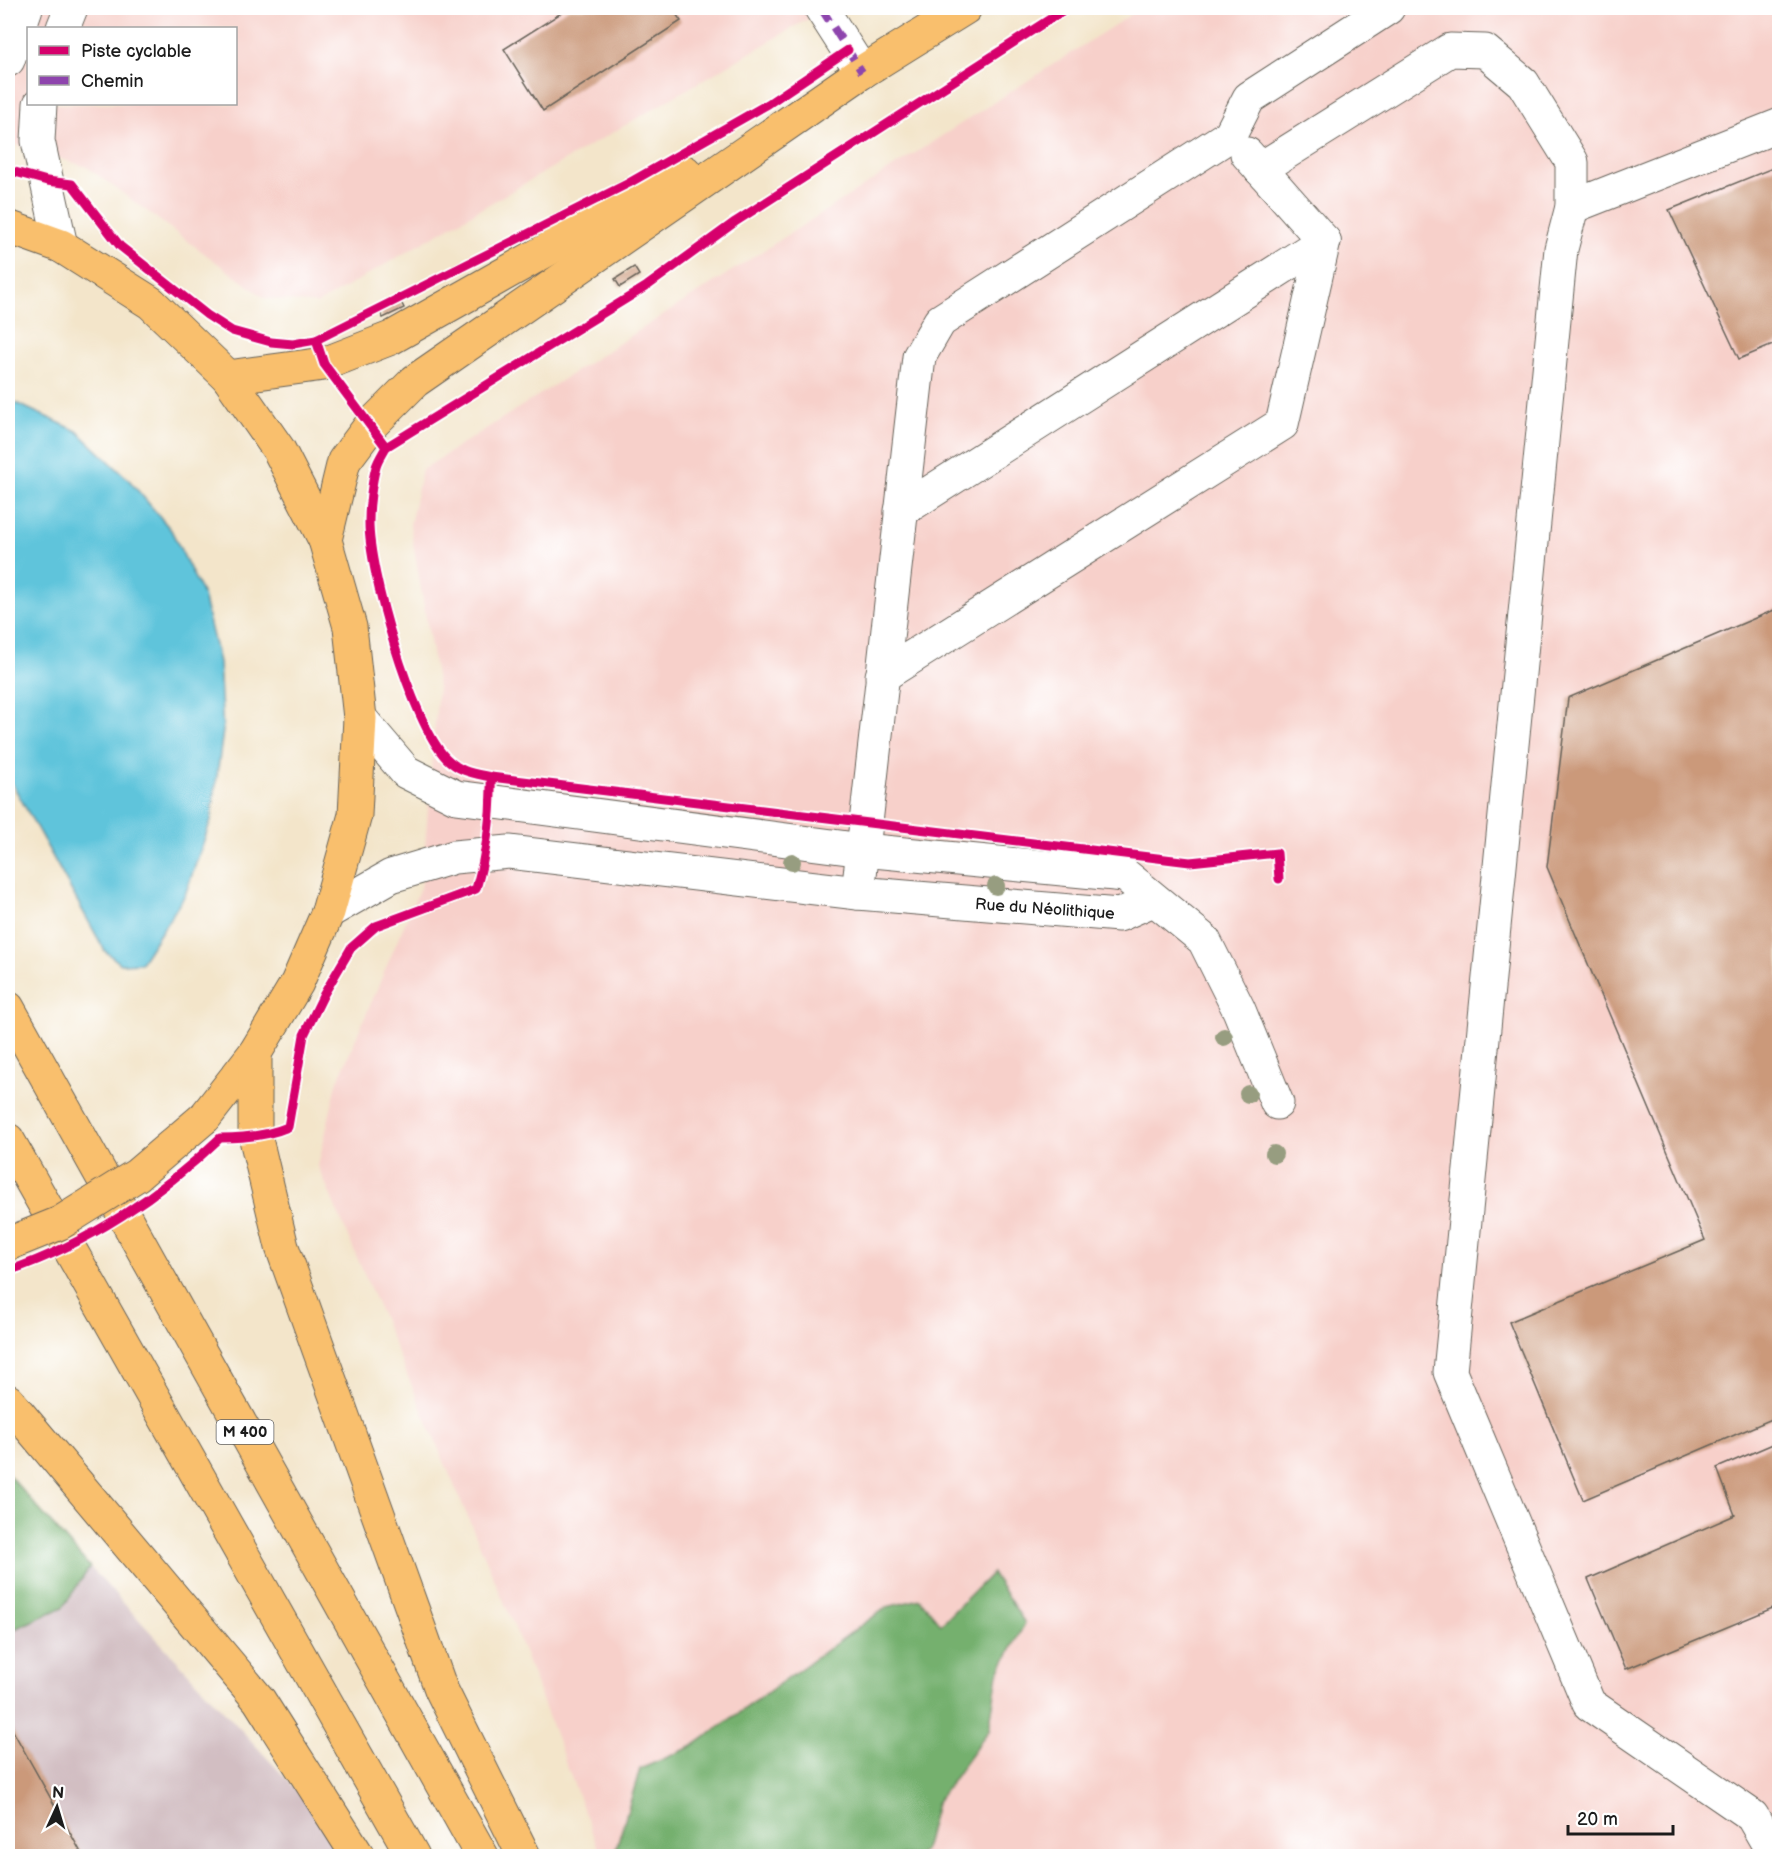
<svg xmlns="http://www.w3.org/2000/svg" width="1787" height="1864" viewBox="0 0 1787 1864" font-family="'Balsamiq Sans',sans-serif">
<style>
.built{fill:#f7d0ca;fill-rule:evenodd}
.industrial{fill:#d2bec2}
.forest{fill:#74b06e;stroke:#486645;stroke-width:1.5}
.water{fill:#5ec4db;stroke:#3d707c;stroke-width:1.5}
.building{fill:#cb997a}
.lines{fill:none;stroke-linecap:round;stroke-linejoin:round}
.minor-casing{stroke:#676259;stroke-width:35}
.major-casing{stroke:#676259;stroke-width:35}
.highway-casing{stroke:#676259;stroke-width:35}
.minor{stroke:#fff;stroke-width:33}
.major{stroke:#f9bf6d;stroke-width:33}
.highway{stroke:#f9bf6d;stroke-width:33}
.major-bridge-casing{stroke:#676259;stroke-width:35;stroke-linecap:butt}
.major-bridge{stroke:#f9bf6d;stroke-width:33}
.quiet{stroke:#8e44ad;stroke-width:8;stroke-dasharray:15 8;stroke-linecap:butt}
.cycleway-casing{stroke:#fff;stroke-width:13}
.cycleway{stroke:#d6006c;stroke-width:9}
.tree{fill:#979d80}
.labels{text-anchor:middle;stroke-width:4.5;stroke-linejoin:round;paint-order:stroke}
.shield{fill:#fff;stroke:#606060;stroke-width:1.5}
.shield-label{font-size:15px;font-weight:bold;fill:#1c1c1c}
.street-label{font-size:16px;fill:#1c1c1c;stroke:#fff}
</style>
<rect width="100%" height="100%" fill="#fff"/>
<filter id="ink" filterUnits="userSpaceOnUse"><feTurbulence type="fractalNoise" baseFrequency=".0167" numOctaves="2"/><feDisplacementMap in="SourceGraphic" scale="12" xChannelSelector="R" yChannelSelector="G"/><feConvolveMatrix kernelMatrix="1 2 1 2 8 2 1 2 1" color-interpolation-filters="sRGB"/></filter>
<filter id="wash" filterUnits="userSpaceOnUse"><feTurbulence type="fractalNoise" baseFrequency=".008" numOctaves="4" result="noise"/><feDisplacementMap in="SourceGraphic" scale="24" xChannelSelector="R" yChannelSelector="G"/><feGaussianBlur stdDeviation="1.35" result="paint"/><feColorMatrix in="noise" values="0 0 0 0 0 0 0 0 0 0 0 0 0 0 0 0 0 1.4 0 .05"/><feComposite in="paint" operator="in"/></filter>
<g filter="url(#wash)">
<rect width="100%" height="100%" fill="#f3e5ca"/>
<g class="built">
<path d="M8,8H827L317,304L265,298L87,167L8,142ZM28,28H236V104H28Z"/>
<path d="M1141,8H1779V1856H601L513,1623L318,1166L337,1083L422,883L438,687L410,525L422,470Z"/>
</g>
<path class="industrial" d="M90,1567L358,1856H8V1632L63,1607Z"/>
<g class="forest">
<path d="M8,1474L90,1567L63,1607L8,1632Z"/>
<path d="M992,1573L1025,1623L998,1674L989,1730L936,1803L924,1850L917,1856H614L640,1769L691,1747L887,1607L920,1599L941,1624Z"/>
</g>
<path class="water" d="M8,401L16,403L77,431L129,480L171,530L203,595L219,662L223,731L211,820L185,895L141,963L121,964L105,951L8,776Z"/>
<g id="blocks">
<g class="building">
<path d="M569,8H672L681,21L543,111L504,49Z"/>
<path d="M1780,165V342L1739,359L1669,210Z"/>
<path d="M634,267L639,275L620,287L615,279Z"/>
<path d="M400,300L404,308L383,318L379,310Z"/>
<path d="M1779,608V1416L1583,1500L1509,1322L1705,1240L1547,867L1568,698Z"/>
<path d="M1780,1441V1605L1626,1669L1588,1579L1735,1515L1717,1468Z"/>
<path d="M8,1722L83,1856H8Z"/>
</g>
</g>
</g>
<g filter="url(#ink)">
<use href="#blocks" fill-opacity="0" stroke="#676259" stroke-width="1.5"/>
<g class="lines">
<g class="minor-casing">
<g id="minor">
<path d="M821,8L862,72"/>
<path d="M63,28L71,8"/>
<path d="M8,60L26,8"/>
<path d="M40,104L38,141L61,246"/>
<path d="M1247,154L1324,241"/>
<path d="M1260,169L1450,50L1485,51L1523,83L1572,162V207L1561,249L1450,1372L1589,1704L1752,1816L1775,1856"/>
<path d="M1572,207L1780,125"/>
<path d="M901,511L1324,241"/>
<path d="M882,676L1282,424L1324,241"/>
<path d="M360,718L406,772L456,797L863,850L1125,875L1204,940L1239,1010L1277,1103"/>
<path d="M858,893L919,357L940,321L1230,135L1249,98L1388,8"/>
<path d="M328,912L391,876L454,857L509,852L858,893L1119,915L1153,900"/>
</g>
</g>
<g class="major-casing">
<g id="major">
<path d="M8,227L61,246L151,303L228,377L279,450L325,540L350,627L360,718L355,815L328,912L297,983L255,1053L205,1117"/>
<path d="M228,377L324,364L391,338L685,172"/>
<path d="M325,540L344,461L371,425L415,381L862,72L965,8"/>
</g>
</g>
<g class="highway-casing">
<g id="highway">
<path d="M8,1008L482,1856"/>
<path d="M255,1053V1135L282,1247L441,1689L524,1856"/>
<path d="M8,1140L413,1856"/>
<path d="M8,1401L259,1700L358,1856"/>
</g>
</g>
<use href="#minor" class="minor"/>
<use href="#major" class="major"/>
<use href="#highway" class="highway"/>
<g class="major-bridge-casing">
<path id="major-bridge" d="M8,1244L60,1223L137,1175L205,1117"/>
</g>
<use href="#major-bridge" class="major-bridge"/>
<path class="quiet" d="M821,8L862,72"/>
<g class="cycleway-casing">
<g id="cycleway">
<path d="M8,170L47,181L72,184L120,246L207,315L232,331L271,342L293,344L316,340L629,183L768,104L848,50"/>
<path d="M386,447L647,286L735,222L1067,8"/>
<path d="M491,777L1190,862L1277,853L1279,879"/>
<path d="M8,1271C87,1244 160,1196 220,1138C243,1138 267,1136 288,1127L304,1035L324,994L351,948L376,926L476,889C487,851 492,816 491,777C472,773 460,772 446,758C412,723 368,571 369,521C369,506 372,481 376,467C378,460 383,453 386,447L324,364L316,340"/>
</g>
</g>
<use href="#cycleway" class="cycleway"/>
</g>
<g class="tree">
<circle cx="792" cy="862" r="9"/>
<circle cx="996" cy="886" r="9"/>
<circle cx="1224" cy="1037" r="9"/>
<circle cx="1248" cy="1094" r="9"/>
<circle cx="1274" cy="1154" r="9"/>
</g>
</g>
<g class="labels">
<rect class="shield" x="216.5" y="1420" width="57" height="24" rx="4.5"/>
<g class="shield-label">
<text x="245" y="1437">M 400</text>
</g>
<g class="street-label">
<text transform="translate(1045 908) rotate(4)" y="6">Rue du Néolithique</text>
</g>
</g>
<rect width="1787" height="1864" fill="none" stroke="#fff" stroke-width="30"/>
<rect x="27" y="27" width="210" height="78" fill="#ffffff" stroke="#a4a4a4" stroke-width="1.5"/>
<rect x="39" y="46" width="30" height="9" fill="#d6006c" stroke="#a4a4a4" stroke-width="1.5"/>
<text x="81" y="57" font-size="18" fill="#1c1c1c">Piste cyclable</text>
<rect x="39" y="76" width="30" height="9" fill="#8e44ad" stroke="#a4a4a4" stroke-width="1.5"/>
<text x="81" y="87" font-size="18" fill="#1c1c1c">Chemin</text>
<g transform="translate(57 1807) rotate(4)" stroke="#ffffff" stroke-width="4.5" paint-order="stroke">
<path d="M0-4.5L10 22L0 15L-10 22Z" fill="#1c1c1c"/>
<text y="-9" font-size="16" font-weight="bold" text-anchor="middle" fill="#1c1c1c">N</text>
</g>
<path d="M1568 1825v9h105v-9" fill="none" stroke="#1c1c1c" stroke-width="3"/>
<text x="1577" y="1825" font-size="18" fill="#1c1c1c" stroke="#ffffff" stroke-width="4.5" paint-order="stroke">20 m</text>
</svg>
